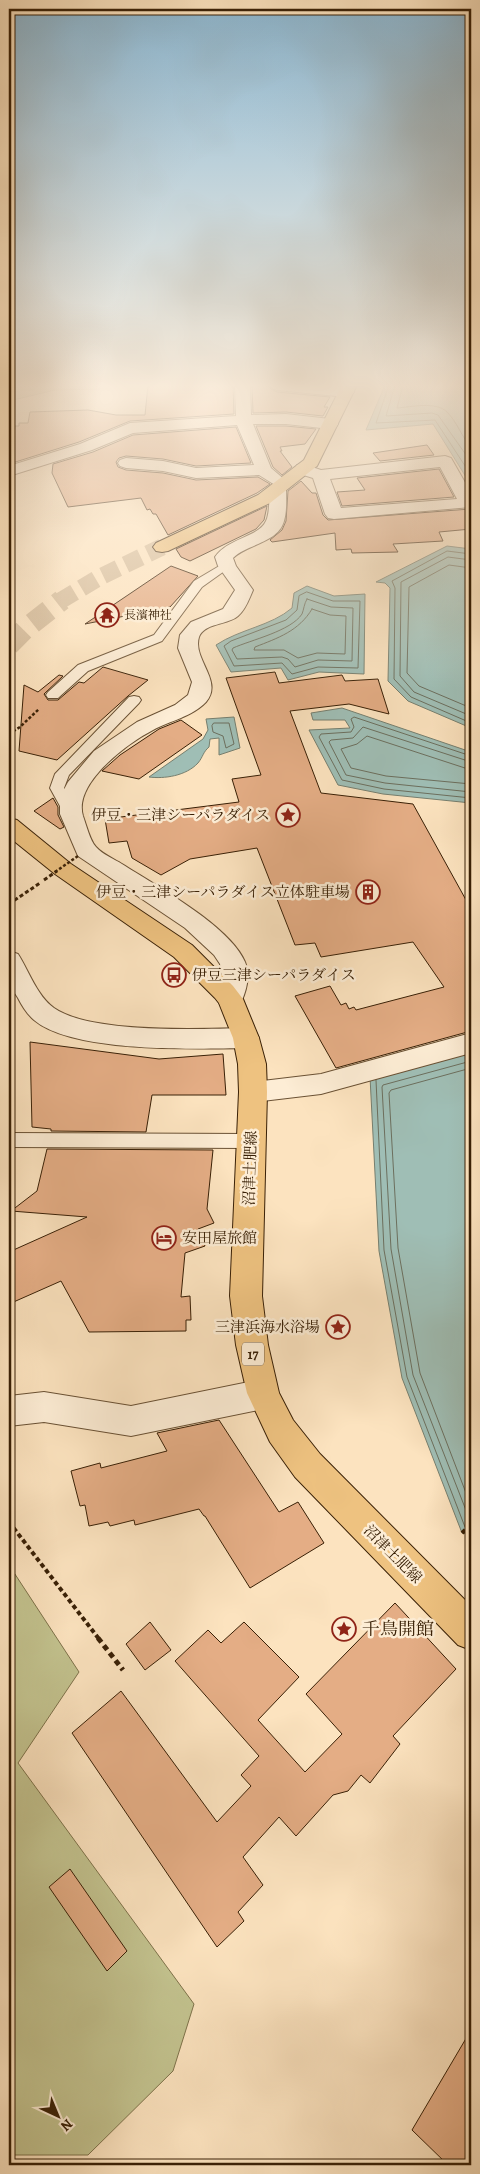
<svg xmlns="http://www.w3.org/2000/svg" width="480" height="2174" viewBox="0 0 480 2174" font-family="Alegreya,'Noto Serif JP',serif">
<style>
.green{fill:#c3c38f;stroke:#7e724a}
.water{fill:#9fbeb5;stroke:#767f6f}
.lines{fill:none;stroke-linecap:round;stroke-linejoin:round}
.shore{stroke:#6c6f5e;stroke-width:1}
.building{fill:#e4ad85;stroke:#392006}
.primary-tunnel-far1{stroke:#d5bc9a;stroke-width:17;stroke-dasharray:17 8;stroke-linecap:butt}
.primary-tunnel{stroke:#d5bc9a;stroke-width:21;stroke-dasharray:21 11;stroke-linecap:butt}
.lane-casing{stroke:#6a5134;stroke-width:2}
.street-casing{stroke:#6a5134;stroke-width:2}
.primary-casing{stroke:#392006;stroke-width:2}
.path-far4{stroke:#392006;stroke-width:2;stroke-dasharray:2.5 1;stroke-linecap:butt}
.path-far3{stroke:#392006;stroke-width:2.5;stroke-dasharray:3 2;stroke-linecap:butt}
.path-far2{stroke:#392006;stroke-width:3;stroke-dasharray:4 2.5;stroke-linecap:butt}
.path-far1{stroke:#392006;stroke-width:4;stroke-dasharray:4.5 3;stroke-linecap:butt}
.path{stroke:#392006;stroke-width:5;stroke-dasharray:5.5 4;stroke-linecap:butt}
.lane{fill:#fdedd5;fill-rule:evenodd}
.street{fill:#fdedd5;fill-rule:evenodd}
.primary{fill:#eec280;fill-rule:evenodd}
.path-bridge-far1{stroke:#392006;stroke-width:2.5;stroke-dasharray:3 2;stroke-linecap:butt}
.path-bridge{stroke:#392006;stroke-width:3;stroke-dasharray:4 2.5;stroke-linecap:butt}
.labels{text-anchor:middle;stroke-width:5;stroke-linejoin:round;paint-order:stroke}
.far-poi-label{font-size:12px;fill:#392006;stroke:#fdedd5;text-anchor:start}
.shield{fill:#fdedd5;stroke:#745e44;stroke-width:1}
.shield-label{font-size:14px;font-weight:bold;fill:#392006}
.poi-label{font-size:15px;fill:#392006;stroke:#fdedd5;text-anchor:end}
.street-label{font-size:15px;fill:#392006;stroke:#fdedd5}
.near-poi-label{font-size:18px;fill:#392006;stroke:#fdedd5;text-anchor:start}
</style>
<rect width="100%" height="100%" fill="#fce3bf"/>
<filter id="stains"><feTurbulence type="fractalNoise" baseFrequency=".004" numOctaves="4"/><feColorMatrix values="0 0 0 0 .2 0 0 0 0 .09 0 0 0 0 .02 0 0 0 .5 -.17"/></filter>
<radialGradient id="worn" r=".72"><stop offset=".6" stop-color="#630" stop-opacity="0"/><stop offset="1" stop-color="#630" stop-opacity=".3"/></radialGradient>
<g class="green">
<path d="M9,385H100V389L55,390L9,401Z"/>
<path d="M9,1565L79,1672L18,1763L194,2004L173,2071L88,2155H9Z"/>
</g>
<g class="water">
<path d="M385,385H471V485L433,424L366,430Z"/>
<path d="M447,546L471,549V728L408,701L388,681L390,588L385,583L376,582Z"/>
<path d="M307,586L334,596L365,594L364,674L319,672L288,680L281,668L231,672L216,645C240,629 271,626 292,608L294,593Z"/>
<path d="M342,708L471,752V803L383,794L338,785L309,730L350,728L345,720H313L311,713Z"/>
<path d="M234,717L240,748L219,755V738L210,739L209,747C203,752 203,757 198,763C186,776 164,779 149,777L203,739L208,730L206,719Z"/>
<path d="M471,1049V1535L462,1533L402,1378L379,1251L370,1077Z"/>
</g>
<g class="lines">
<g class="shore">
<path d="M389,385L376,423L435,420L471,475"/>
<path d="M395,385L386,416L432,413L438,415L471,462"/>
<path d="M403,385L397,408C411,407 436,401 447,412C457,422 462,437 471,448"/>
<path d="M471,554L447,551L392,581L395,588L394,679L411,697L471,723"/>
<path d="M471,560L448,557L401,582L400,676L414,692L471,716"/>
<path d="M471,568L449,565L409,587L407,673L419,686L471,708"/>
<path d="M307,592L333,601H360L358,668L318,667L292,674L282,663L234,666L224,646L231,641L286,620L297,610L299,596Z"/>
<path d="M307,599L331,607L353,608L352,661L318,660L295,667L288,659L282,657L237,659L232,650L233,648C251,640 291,631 302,614C304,609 304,604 307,599Z"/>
<path d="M312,609L330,615L346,616L345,654L317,653L298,658L284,650H254L255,647C278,638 299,631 312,609Z"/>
<path d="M214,723H229L234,744L226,748L223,736L213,732L212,726Z"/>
<path d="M471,756L354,717L351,719L354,727L351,732L321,734L319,737L342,780L384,789L471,798"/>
<path d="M471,762L363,727L353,738L331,740L329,742L346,775L385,783L471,792"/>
<path d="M471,770L367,736L357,744L341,749L351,768L386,776L471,784"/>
<path d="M471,1061L383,1085L382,1087L391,1249L413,1375L471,1523"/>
<path d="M471,1068L391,1090L389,1093L398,1248L420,1373L471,1506"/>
<path d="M376,1080L384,1250L407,1377L465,1527L471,1529"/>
</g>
</g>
<g class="building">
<path d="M148,385H233L234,414L130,421L79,442L9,464L15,426H19V423H28L30,412L88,410L116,415H145Z"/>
<path d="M252,385H267L271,389L277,392L330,397L324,407H328L323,416L286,412L253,413Z"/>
<path d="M256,426H286L316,429L305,444L280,447L282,451H280L292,467L282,475L273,467Z"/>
<path d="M236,427L251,463L196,466L163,459L126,456L119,458L116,462L118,467L126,470L163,473L196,480L258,477L270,484L257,493L168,535L156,514H153L150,509L147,510L141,498L68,507L52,473L53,464L93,452L133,435Z"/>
<path d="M427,445L434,455L380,461L373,453Z"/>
<path d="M439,469L454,497L342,506L337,492L365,490L357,478Z"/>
<path d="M301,481L312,493H316L323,515L328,520L470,509L471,529L439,532L443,541L393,544L398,552L352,553L351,549L336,550L335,533L272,542L270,540L282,530L286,521L288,491Z"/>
<path d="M267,506L264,520L256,529L190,561L181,557L176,549Z"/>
<path d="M171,566L198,576L170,607L85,624Z"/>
<path d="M103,667L148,680L128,696L57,760L19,751L24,685L38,692L59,675L63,676L44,694L48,700H58L79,682L84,683Z"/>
<path d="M275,672L279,683L342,675L345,681L378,679L389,714L349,704L290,711L321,793L413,804L471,909V1031L336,1068L295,996L330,986L341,1005L346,1003L349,1009L354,1007L356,1010L444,987L413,942L321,957L315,943L295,945L257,848L190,859L161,875L132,858L127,841L109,843L105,819L239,802L232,779L261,775L226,678Z"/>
<path d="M181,720L202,735L139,779L102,771L120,755L159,729Z"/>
<path d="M53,798L58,807V815L64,827L60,829L34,811Z"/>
<path d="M30,1042L159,1059L223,1054L226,1095H152L146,1132L51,1131V1129L32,1127Z"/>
<path d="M47,1149L213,1150L207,1209L214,1223L198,1229L205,1246L185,1253L181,1297L190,1296L191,1320H186V1331L89,1332L61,1281L9,1304V1252L87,1217L11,1211L37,1191Z"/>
<path d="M219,1420L279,1512L298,1502L324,1543L250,1588L205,1516H204L199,1509L135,1525L134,1520L110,1526L108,1522L89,1526L85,1505L80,1506L71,1471L100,1463L101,1468L167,1451L157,1433Z"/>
<path d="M395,1603L456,1669L393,1736L400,1744L370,1783L361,1775L348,1791L333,1795L296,1836L279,1817L243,1857L263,1885L238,1912L244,1921L217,1947L72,1733L121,1691L217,1822L251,1786L241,1775L259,1756L175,1661L208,1630L221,1643L244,1622L299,1677L258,1720L305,1772L342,1734L306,1694Z"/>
<path d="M150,1622L171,1650L145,1670L126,1644Z"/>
<path d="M70,1869L127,1951L107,1971L49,1887Z"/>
<path d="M471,2030V2165H448L412,2130Z"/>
</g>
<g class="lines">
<path class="primary-tunnel-far1" d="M60,601L100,577L162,547"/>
<path class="primary-tunnel" d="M9,645L25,629L62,600"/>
<g class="lane-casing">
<g id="lane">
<path d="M226,562L232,565L230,567L202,587L162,641L88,671L58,698H48L46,695L48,692L78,665L154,635L194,581Z"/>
<path d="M134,696L139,697L141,700L139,703L69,775L64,788L78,814L76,817H66L50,788L55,774L129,697Z"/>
<path d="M9,1133L251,1134L257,1136L260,1141L257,1146L251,1148L9,1147Z"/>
</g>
</g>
<g class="street-casing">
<g id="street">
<path d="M235,385H250L251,415L286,414L330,419L336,421L338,424L336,427L330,429L286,424H253L271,468L285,480L280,484L284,485L286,489C286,499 287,511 284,521C278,543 247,544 233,558L236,566L253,590C249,599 246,609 238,616C228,625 204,623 199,637C192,659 224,681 206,702C193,716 170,721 153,730C128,743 73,783 83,816C86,824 90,841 96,847C102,854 114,859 122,864C155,885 230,926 245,962C251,975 246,994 239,1006L230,1008L221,1006L217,999L222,978L220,964L214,955L185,928L78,856L60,814V797L68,782L94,751L137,722L175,705L188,695L192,682L178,648L180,635L191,622L223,609L235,590L218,566L215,557C228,538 259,537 266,521C270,513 269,498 270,489L275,485L259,475L196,478L163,471L126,468L120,466L118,463L120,460L126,458L163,461L196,468L254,465L237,425L133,433L92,450L9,476V466L80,444L130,423L236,416Z"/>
<path d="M269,385C296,384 326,382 351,389L354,392L351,395L346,397L277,390L272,388Z"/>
<path d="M445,456L451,458L471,493V507L334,519L328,518L325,514L313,478L297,473L295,469L297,465L303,464L321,470ZM440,467L457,499L341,508L330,479Z"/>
<path d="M9,951L18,954C29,971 37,996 54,1008C92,1034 199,1029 246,1028L255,1031L259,1038L255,1045L246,1048C195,1049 73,1053 34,1020C27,1014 22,1006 18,998C15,993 10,987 9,982C7,973 8,960 9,951Z"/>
<path d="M471,1033V1053L321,1094L253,1102L243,1099L239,1092L243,1085L253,1082L321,1074Z"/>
<path d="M263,1379L275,1383L279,1394L275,1405L263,1409L131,1436L44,1422L9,1426V1396L44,1392L131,1406Z"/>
</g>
</g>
<g class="primary-casing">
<g id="primary">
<path d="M342,385H357L317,466L270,503L168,551L162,552L156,551L153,547L156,543L258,495L304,460Z"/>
<path d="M9,818L17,820L71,864L192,945L233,986L243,999L259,1038L266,1064L267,1092L262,1296L268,1345L279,1393L293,1420L320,1454L471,1606V1650L458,1645L295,1477L270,1442L247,1393L236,1345L230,1296L239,1092L238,1064L233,1038L219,1003L215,998L174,957L55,874L9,837Z"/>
</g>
</g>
<path class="path-far4" d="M9,392L18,385"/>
<path class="path-far3" d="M9,734L20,727L39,709"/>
<path class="path-far2" d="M9,904L40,883"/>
<g class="path-far1">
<path d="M9,1522L99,1639"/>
<path d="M462,1533L471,1524"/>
</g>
<path class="path" d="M98,1638L123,1670"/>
<use href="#lane" class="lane"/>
<use href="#street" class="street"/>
<use href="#primary" class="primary"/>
<path class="path-bridge-far1" d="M55,872L78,856"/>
<path class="path-bridge" d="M44,880L57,871"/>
</g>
<linearGradient id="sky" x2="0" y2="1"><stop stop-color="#8bb8d4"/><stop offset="0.56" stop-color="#fef2e2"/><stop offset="1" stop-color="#fef2e2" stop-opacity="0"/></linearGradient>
<rect width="480" height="689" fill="url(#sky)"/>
<defs>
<g id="temple-ring" transform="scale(1.25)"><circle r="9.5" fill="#fdedd5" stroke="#8f2418" stroke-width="1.5"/><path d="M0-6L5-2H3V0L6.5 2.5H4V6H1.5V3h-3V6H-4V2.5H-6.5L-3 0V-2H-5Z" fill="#8f2418"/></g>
<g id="sight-ring" transform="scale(1.25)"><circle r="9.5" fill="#fdedd5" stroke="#8f2418" stroke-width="1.5"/><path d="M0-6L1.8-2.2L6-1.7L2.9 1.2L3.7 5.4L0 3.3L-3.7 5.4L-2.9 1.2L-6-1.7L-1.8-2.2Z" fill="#8f2418"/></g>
<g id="building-ring" transform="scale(1.25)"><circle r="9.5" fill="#fdedd5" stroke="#8f2418" stroke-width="1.5"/><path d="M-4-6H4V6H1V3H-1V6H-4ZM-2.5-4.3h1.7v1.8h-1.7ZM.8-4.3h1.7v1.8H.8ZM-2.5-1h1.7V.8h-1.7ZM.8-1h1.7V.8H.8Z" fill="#8f2418"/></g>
<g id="bus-ring" transform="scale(1.25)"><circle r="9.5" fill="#fdedd5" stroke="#8f2418" stroke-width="1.5"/><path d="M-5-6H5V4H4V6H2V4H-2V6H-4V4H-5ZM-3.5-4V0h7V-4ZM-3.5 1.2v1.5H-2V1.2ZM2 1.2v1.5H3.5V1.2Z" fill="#8f2418"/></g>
<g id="hotel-ring" transform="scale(1.25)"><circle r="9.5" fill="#fdedd5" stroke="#8f2418" stroke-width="1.5"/><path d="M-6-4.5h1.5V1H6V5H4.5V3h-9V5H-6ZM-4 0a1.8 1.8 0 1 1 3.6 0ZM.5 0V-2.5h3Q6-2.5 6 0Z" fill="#8f2418"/></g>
</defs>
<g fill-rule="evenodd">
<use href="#temple-ring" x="107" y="615"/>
<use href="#sight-ring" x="288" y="815"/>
<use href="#building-ring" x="368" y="892"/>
<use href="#bus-ring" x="174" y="975"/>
<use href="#hotel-ring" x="164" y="1238"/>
<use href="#sight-ring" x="338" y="1327"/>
<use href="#sight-ring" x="344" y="1629"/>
</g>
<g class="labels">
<g class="far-poi-label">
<text x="124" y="619">長濱神社</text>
</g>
<rect class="shield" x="242" y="1342.5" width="22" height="23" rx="4"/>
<g class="shield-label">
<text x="253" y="1359">17</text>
</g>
<g class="poi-label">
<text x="270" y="820">伊豆・三津シーパラダイス</text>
<text x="350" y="897">伊豆・三津シーパラダイス立体駐車場</text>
<text x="192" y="980" text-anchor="start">伊豆三津シーパラダイス</text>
<text x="182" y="1243" text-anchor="start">安田屋旅館</text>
<text x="320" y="1332">三津浜海水浴場</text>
</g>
<g class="street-label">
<text transform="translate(250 1168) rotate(-88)" y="5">沼津土肥線</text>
<text transform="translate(393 1554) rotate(45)" y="5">沼津土肥線</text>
</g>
<g class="near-poi-label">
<text x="362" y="1635">千鳥開館</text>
</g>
</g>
<rect width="480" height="2174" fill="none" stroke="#fce3bf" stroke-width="30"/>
<rect x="10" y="10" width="460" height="2154" fill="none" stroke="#392006" stroke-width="2.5"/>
<rect x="15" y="15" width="450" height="2144" fill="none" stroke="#392006"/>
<g transform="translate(58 2116) rotate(136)" stroke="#fdedd5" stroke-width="4" paint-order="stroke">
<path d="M0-4L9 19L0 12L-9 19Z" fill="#392006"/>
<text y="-8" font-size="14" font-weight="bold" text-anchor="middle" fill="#392006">N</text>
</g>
<rect width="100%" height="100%" filter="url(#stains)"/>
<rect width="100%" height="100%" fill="url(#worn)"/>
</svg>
